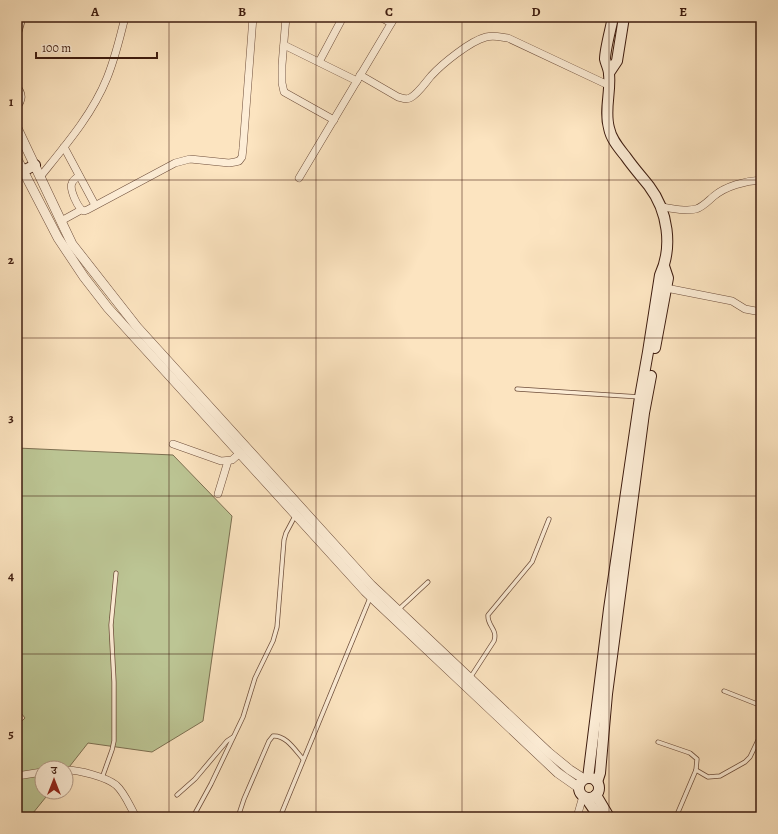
<svg xmlns="http://www.w3.org/2000/svg" width="778" height="834" viewBox="0 0 778 834" font-family="Alegreya,'Noto Serif Devanagari',serif">
<style>
.green{fill:#bcc594;stroke:#7d7052}
.lines{fill:none;stroke-linecap:round;stroke-linejoin:round}
.service-casing{stroke:#6e4e3b;stroke-width:5}
.minor-casing{stroke:#6e4e3b;stroke-width:8}
.tertiary-casing{stroke:#6e4e3b;stroke-width:10}
.secondary-casing{stroke:#3e1c0f;stroke-width:12}
.service{stroke:#fdedd6;stroke-width:3.5}
.minor{stroke:#fdedd6;stroke-width:7}
.tertiary{stroke:#fdedd6;stroke-width:9}
.secondary{stroke:#fdedd6;stroke-width:10}
.grid{fill:none;stroke:#3e1c0f;stroke-width:1;stroke-opacity:0.55}
.neatline{fill:none;stroke:#3e1c0f;stroke-width:1.5}
.grid-label{font-size:13px;text-anchor:middle;font-weight:bold;fill:#3e1c0f}
</style>
<rect width="100%" height="100%" fill="#fce4c0"/>
<filter id="stains"><feTurbulence type="fractalNoise" baseFrequency=".005" numOctaves="4"/><feColorMatrix values="0 0 0 0 .2 0 0 0 0 .09 0 0 0 0 .02 0 0 0 .5 -.17"/></filter>
<radialGradient id="worn" r=".72"><stop offset=".6" stop-color="#630" stop-opacity="0"/><stop offset="1" stop-color="#630" stop-opacity=".3"/></radialGradient>
<path class="green" d="M17,448L173,455L232,516L203,721L152,752L88,743L66,771V768H42V792H50L33,813L36,817H17V726L25,718L17,708Z"/>
<g class="lines">
<g class="service-casing">
<g id="service">
<path d="M17,41L24,17"/>
<path d="M17,85C25,93 25,100 17,109"/>
<path d="M517,389L640,397"/>
<path d="M398,610L428,582"/>
<path d="M470,678L494,641C498,629 487,626 488,615L532,562L549,519"/>
<path d="M724,691L757,704L760,707L761,715"/>
<path d="M658,742L690,753L697,759L696,770L676,817"/>
<path d="M696,770L708,777L720,776L745,762L750,757L761,734"/>
<path d="M102,778L112,750L114,741V682L111,625L116,573"/>
<path d="M177,795L195,779L227,741L233,737"/>
<path d="M193,817L211,784L243,717L255,678L273,641L277,627L284,540L286,533L295,516"/>
<path d="M238,817L244,799L269,741L273,736C286,735 295,750 303,759"/>
<path d="M280,817L370,598"/>
</g>
</g>
<g class="minor-casing">
<g id="minor">
<path d="M286,17L282,65V83L284,92L334,120"/>
<path d="M380,17L391,23"/>
<path d="M284,45L357,81"/>
<path d="M319,62L343,17"/>
<path d="M360,75L398,97C402,98 406,100 410,98C418,94 425,83 431,76C442,64 470,41 486,37C494,35 500,37 508,38L608,85"/>
<path d="M64,147L95,205"/>
<path d="M79,176C76,178 73,180 72,183C69,189 78,209 84,211L87,210L175,163L190,159L229,163L235,162L239,161L242,157L243,148L253,17"/>
<path d="M40,177C65,146 92,115 107,78C115,58 120,38 125,17"/>
<path d="M299,178L395,17"/>
<path d="M661,207C672,208 685,212 696,209C703,207 708,201 714,196C726,186 745,181 761,180"/>
<path d="M61,221L81,210"/>
<path d="M666,288L732,301L745,309L761,312"/>
<path d="M173,444L221,461L232,460L240,453"/>
<path d="M218,494L228,461"/>
<path d="M66,770C79,770 106,777 116,785C125,793 130,807 136,817"/>
<path d="M17,776L42,772"/>
<path d="M577,817L583,796"/>
</g>
</g>
<g class="tertiary-casing">
<g id="tertiary">
<path d="M17,128L61,221L72,244L137,327L371,585L548,752L570,770L584,779"/>
<path d="M17,159L58,238L84,277L108,308L365,591L558,773L578,787"/>
</g>
</g>
<g class="secondary-casing">
<g id="secondary">
<path d="M609,73L617,61L624,17"/>
<path d="M23,171L35,165"/>
<path d="M655,348L668,278L664,266"/>
<circle cx="589" cy="788" r="10"/>
<path d="M588,778L609,609L640,397L648,352L660,275C673,247 668,211 649,186C641,176 633,167 626,157C619,148 611,139 609,128C604,110 611,92 609,74C609,69 606,64 605,59C605,49 611,28 613,17"/>
<path d="M597,782L600,773L607,694L644,413L651,376"/>
<path d="M596,795L609,817"/>
<path d="M586,798L599,817"/>
</g>
</g>
<use href="#service" class="service"/>
<use href="#minor" class="minor"/>
<use href="#tertiary" class="tertiary"/>
<use href="#secondary" class="secondary"/>
</g>
<path class="grid" d="M169,17V817M316,17V817M462,17V817M609,17V817M17,180H761M17,338H761M17,496H761M17,654H761"/>
<rect width="778" height="834" fill="none" stroke="#fce4c0" stroke-width="44"/>
<g transform="translate(54 780)"><circle r="19" fill="#fdedd6" stroke="#b19986"/>
<path d="M0-3L7 15L0 10L-7 15Z" fill="#8f2418"/>
<text y="-6" font-size="11" font-weight="bold" text-anchor="middle" fill="#3e1c0f">उ</text>
</g>
<path d="M36 52v6h121v-6" fill="none" stroke="#3e1c0f" stroke-width="2"/>
<text x="42" y="52" font-size="12" fill="#3e1c0f" stroke="#fdedd6" stroke-width="3" paint-order="stroke">100 m</text>
<rect x="22" y="22" width="734" height="790" class="neatline"/>
<g class="grid-label">
<text x="95" y="16">A</text>
<text x="242" y="16">B</text>
<text x="389" y="16">C</text>
<text x="536" y="16">D</text>
<text x="683" y="16">E</text>
<text x="11" y="106">1</text>
<text x="11" y="264">2</text>
<text x="11" y="422">3</text>
<text x="11" y="580">4</text>
<text x="11" y="738">5</text>
</g>
<rect width="100%" height="100%" filter="url(#stains)"/>
<rect width="100%" height="100%" fill="url(#worn)"/>
</svg>
